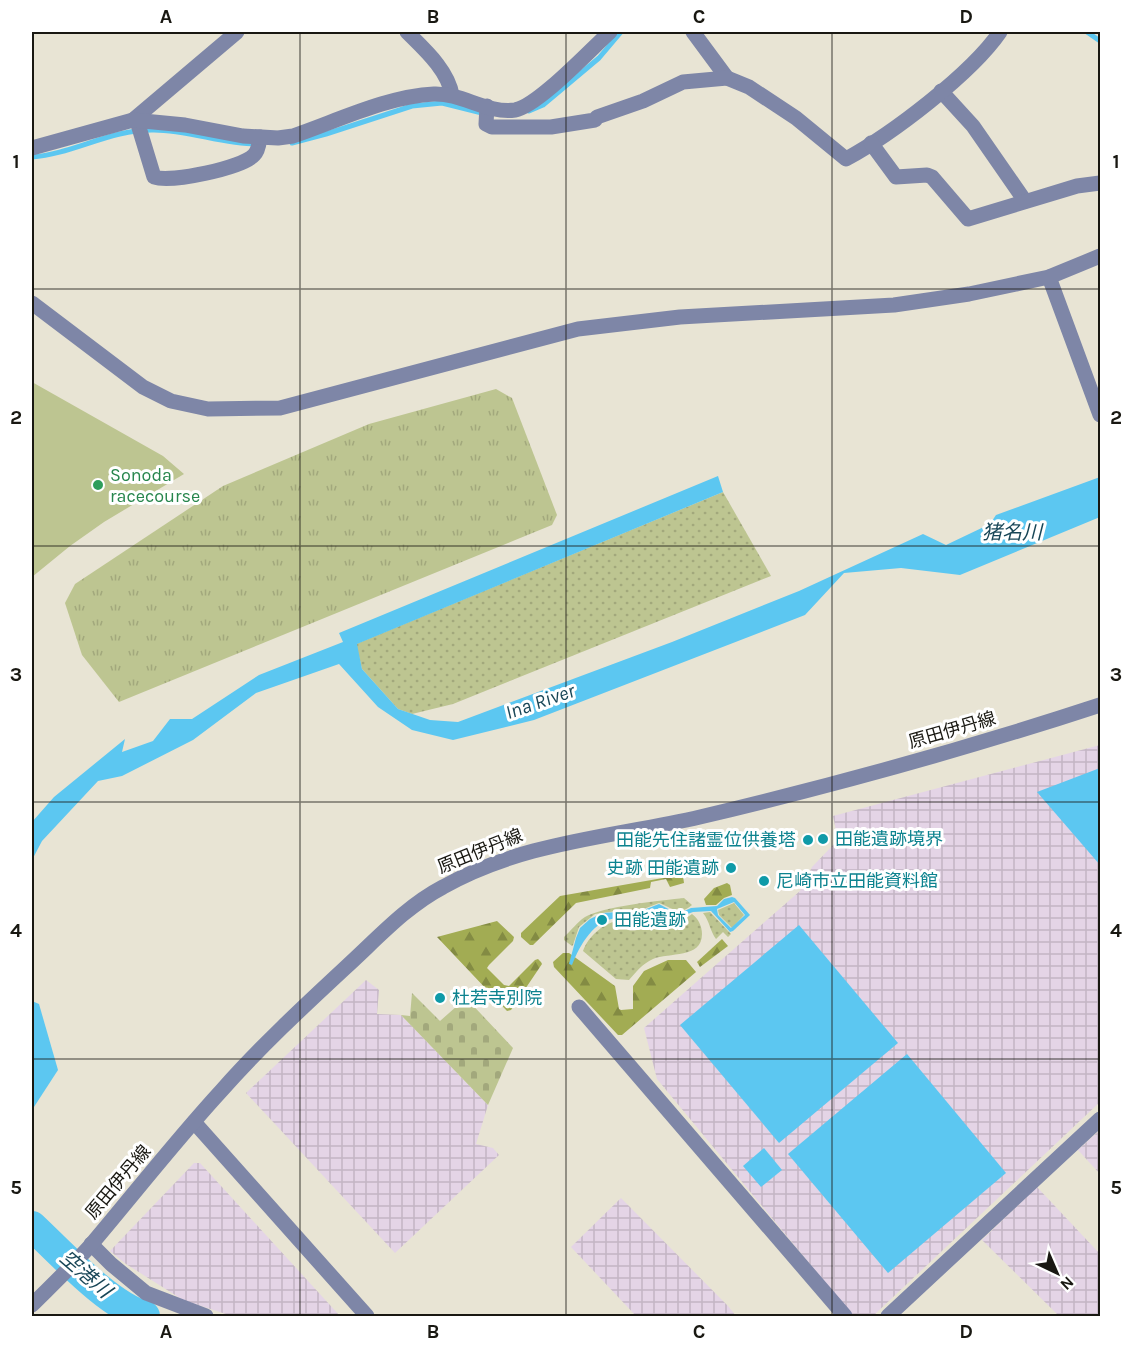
<svg xmlns="http://www.w3.org/2000/svg" width="1132" height="1348" viewBox="0 0 1132 1348" font-family="Karla,'Noto Sans JP',sans-serif">
<style>
.industrial{fill:url(#industrial-grid)}
.grass{fill:url(#grass-dots)}
.forest{fill:url(#forest-firs)}
.cemetery{fill:url(#cemetery-stones)}
.park{fill:url(#park-tufts)}
.pitch{fill:#bdc591}
.water{fill:#5cc7f1;fill-rule:evenodd}
.lines{fill:none;stroke-linecap:round;stroke-linejoin:round}
.stream{stroke:#5cc7f1;stroke-width:5}
.river{stroke:#5cc7f1;stroke-width:30}
.minor{stroke:#7e86a7;stroke-width:15}
.grid{fill:none;stroke:#191812;stroke-width:1.5;stroke-opacity:0.55}
.leisure-dot{fill:#2e9e5b;stroke:#fff;stroke-width:2}
.culture-dot{fill:#0f9aa8;stroke:#fff;stroke-width:2}
.labels{text-anchor:middle;stroke-width:6;stroke-linejoin:round;paint-order:stroke}
.leisure-label{font-size:18px;fill:#27864d;stroke:#fff;text-anchor:start}
.street-label{font-size:18px;fill:#191812;stroke:#fff}
.culture-label{font-size:18px;fill:#0d838f;stroke:#fff;text-anchor:start}
.water-label{font-size:20px;font-style:italic;fill:#184657;stroke:#fff}
.neatline{fill:none;stroke:#191812;stroke-width:2}
.grid-label{font-size:20px;text-anchor:middle;font-weight:bold;fill:#191812}
</style>
<defs>
<pattern id="industrial-grid" width="8" height="8" patternUnits="userSpaceOnUse" patternTransform="scale(1.5)"><rect width="8" height="8" fill="#e4d4e6"/><path d="M0 4h8M4 0v8" fill="none" stroke="#c3b5c4"/></pattern>
<pattern id="grass-dots" width="8" height="8" patternUnits="userSpaceOnUse" patternTransform="scale(1.5)"><rect width="8" height="8" fill="#bdc591"/><path d="M2 2h.1M6 6h.1" fill="none" stroke="#a2a87c" stroke-width="1.8" stroke-linecap="round"/></pattern>
<pattern id="forest-firs" width="22" height="20" patternUnits="userSpaceOnUse" patternTransform="scale(1.5)"><rect width="22" height="20" fill="#a2ac53"/><path d="M5 1l3.5 6h-7zM16 11l3.5 6h-7z" fill="#838b43"/></pattern>
<pattern id="cemetery-stones" width="16" height="16" patternUnits="userSpaceOnUse" patternTransform="scale(1.5)"><rect width="16" height="16" fill="#bdc591"/><path d="M2 7V4a2 2 0 0 1 4 0v3zM10 15v-3a2 2 0 0 1 4 0v3z" fill="#a2a87c"/></pattern>
<pattern id="park-tufts" width="24" height="20" patternUnits="userSpaceOnUse" patternTransform="scale(1.5)"><rect width="24" height="20" fill="#bdc591"/><path d="M3 7l-1-3M5 7V3M7 7l1-3M15 17l-1-3M17 17v-4M19 17l1-3" fill="none" stroke="#a2a87c"/></pattern>
</defs>
<rect width="100%" height="100%" fill="#e8e4d4"/>
<g class="industrial">
<path d="M1100,745V1102L873,1316H853L657,1079L644,1028L800,891L812,867L838,840L833,816Z"/>
<path d="M366,980L379,990L377,1014L401,1015L488,1105L476,1144L493,1148L499,1155L395,1253L246,1093Z"/>
<path d="M1100,1130V1174L1078,1150Z"/>
<path d="M194,1163H200L340,1316H232L183,1300L126,1264L110,1251Z"/>
<path d="M1037,1187L1100,1254V1316H1059L982,1240Z"/>
<path d="M621,1198L728,1306L736,1316H636L571,1247Z"/>
</g>
<g class="grass">
<path d="M723,492L771,576L453,704L412,714L398,709L362,669L356,644Z"/>
<path d="M684,898L692,905C680,916 672,908 659,903L631,914L617,911L595,914L579,927L573,945L572,946L564,940V937C571,931 577,922 585,917C601,907 663,900 684,898Z"/>
<path d="M734,903L744,915L732,928L719,915L718,910Z"/>
<path d="M710,912L731,934L728,937L723,932L716,939C710,931 710,922 703,913Z"/>
<path d="M658,914C673,920 679,924 692,914C698,918 702,926 702,934C702,959 669,952 653,959C642,964 637,971 629,980L616,979L583,951C588,937 602,924 617,921C625,929 629,933 640,929C645,920 647,916 658,914Z"/>
</g>
<g class="forest">
<path d="M680,875L683,876L684,883L670,887L666,879L651,882L650,888L576,903L533,945H530L521,937V933L560,896Z"/>
<path d="M727,883L730,885L732,895L724,898L716,905H706L704,899L714,888Z"/>
<path d="M497,921L514,937L513,941L489,965L487,968L504,985L509,986L535,960L538,959L541,962L542,964L511,1010L507,1011L437,937Z"/>
<path d="M722,939L728,946L700,967L697,962Z"/>
<path d="M563,953H569L615,986L619,1009L621,1010L633,1009V986L644,971L668,960H686L696,972L622,1035H618L554,967L553,962Z"/>
</g>
<path class="cemetery" d="M412,993L440,1021L466,998L513,1048L488,1105L401,1015L410,1016Z"/>
<path class="park" d="M496,389L512,398L557,515L552,525L119,702L82,655L65,603L75,584L223,486L369,424Z"/>
<path class="pitch" d="M32,382L163,456L184,474L104,522L70,546L32,577Z"/>
<g class="water">
<path d="M718,476L723,492L357,644L362,669L398,709L430,720L458,722L672,642L799,591L923,534L946,545L990,524L996,515L1100,477V517L960,575L901,568L844,573L805,615L534,720L453,740L412,730L378,707L339,664L256,693L193,740L122,776L98,781L42,841L32,860V822L54,797L125,739L122,752L153,741L170,719H192L259,675L343,642L339,633Z"/>
<path d="M1100,768V865L1037,792Z"/>
<path d="M732,897L735,898L750,915L733,931L730,932L711,911L693,912L676,918C662,913 643,907 638,926C628,932 626,923 618,918C594,919 580,945 572,965L569,964L576,938L580,928L590,919L603,913L617,912L631,915L659,904L674,912L680,913L691,908L717,906L724,899ZM734,902L745,915L731,928L718,915L717,909Z"/>
<path d="M799,925L898,1043L779,1143L680,1025Z"/>
<path d="M32,1001L39,1004L58,1070L32,1110Z"/>
<path d="M907,1054L1006,1173L888,1273L788,1154Z"/>
<path d="M764,1148L782,1170L761,1187L743,1166Z"/>
</g>
<g class="lines">
<g class="stream">
<path d="M1087,32L1100,41"/>
<path d="M529,111L543,105L599,58L621,32"/>
<path d="M292,143L326,134L412,106L442,103L486,114"/>
<path d="M32,157C73,154 111,129 154,130C189,130 222,144 256,144"/>
</g>
<path class="river" d="M32,1226C62,1254 108,1305 145,1316"/>
<g class="minor">
<path d="M407,32C424,49 448,70 452,95"/>
<path d="M693,32L727,78"/>
<path d="M941,91L973,126L1025,201"/>
<path d="M487,106L486,124L492,127H551L595,120L597,117L643,101L683,82L727,78L749,87L796,118L846,159C892,134 971,74 1000,32"/>
<path d="M133,120L237,32"/>
<path d="M137,121L154,177C171,183 242,168 254,155C259,150 259,143 260,137"/>
<path d="M871,143L896,177L927,175L932,177L968,219L1077,186L1100,183"/>
<path d="M32,148L133,120L185,125L243,136L278,138L293,136C337,121 388,96 434,94C462,93 487,114 515,110C538,106 591,49 610,32"/>
<path d="M1049,277L1100,415"/>
<path d="M32,303L143,387L171,401L208,409L280,408L578,329L680,317L894,305L969,294L1049,277L1100,256"/>
<path d="M579,1007L845,1316"/>
<path d="M194,1122L367,1316"/>
<path d="M91,1244L111,1264L146,1293L206,1316"/>
<path d="M32,1305C51,1286 71,1267 90,1246C134,1194 176,1140 222,1090C260,1047 303,1007 345,968C376,940 405,907 443,887C522,842 613,837 700,817C835,785 969,748 1100,705"/>
<path d="M888,1316L1100,1119"/>
</g>
</g>
<path class="grid" d="M300,32V1316M566,32V1316M832,32V1316M32,289H1100M32,546H1100M32,802H1100M32,1059H1100"/>
<circle class="leisure-dot" cx="98" cy="485" r="6"/>
<g class="culture-dot">
<circle cx="823" cy="839" r="6"/>
<circle cx="808" cy="840" r="6"/>
<circle cx="731" cy="868" r="6"/>
<circle cx="764" cy="881" r="6"/>
<circle cx="602" cy="920" r="6"/>
<circle cx="440" cy="998" r="6"/>
</g>
<g class="labels">
<g class="leisure-label">
<text x="110" y="481">Sonoda<tspan x="110" dy="21">racecourse</tspan></text>
</g>
<g class="street-label">
<text transform="translate(952 730) rotate(-16)" y="6">原田伊丹線</text>
<text transform="translate(480 851) rotate(-22)" y="6">原田伊丹線</text>
<text transform="translate(118 1182) rotate(-50)" y="6">原田伊丹線</text>
</g>
<g class="culture-label">
<text x="835" y="845">田能遺跡境界</text>
<text x="796" y="846" text-anchor="end">田能先住諸霊位供養塔</text>
<text x="719" y="874" text-anchor="end">史跡 田能遺跡</text>
<text x="776" y="887">尼崎市立田能資料館</text>
<text x="614" y="926">田能遺跡</text>
<text x="452" y="1004">杜若寺別院</text>
</g>
<g class="water-label">
<text x="1012" y="539">猪名川</text>
<text transform="translate(540 701) rotate(-19)" y="7">Ina River</text>
<text transform="translate(86 1274) rotate(41)" y="7">空港川</text>
</g>
</g>
<rect width="1132" height="1348" fill="none" stroke="#ffffff" stroke-width="66"/>
<g transform="translate(1057 1273) rotate(136)" stroke="#ffffff" stroke-width="4.5" paint-order="stroke">
<path d="M0-4.5L10 22L0 15L-10 22Z" fill="#191812"/>
<text y="-9" font-size="16" font-weight="bold" text-anchor="middle" fill="#191812">N</text>
</g>
<rect x="33" y="33" width="1066" height="1282" class="neatline"/>
<g class="grid-label">
<text x="166" y="23">A</text>
<text x="433" y="23">B</text>
<text x="699" y="23">C</text>
<text x="966" y="23">D</text>
<text x="16" y="168">1</text>
<text x="1116" y="168">1</text>
<text x="16" y="424">2</text>
<text x="1116" y="424">2</text>
<text x="16" y="681">3</text>
<text x="1116" y="681">3</text>
<text x="16" y="937">4</text>
<text x="1116" y="937">4</text>
<text x="16" y="1194">5</text>
<text x="1116" y="1194">5</text>
<text x="166" y="1338">A</text>
<text x="433" y="1338">B</text>
<text x="699" y="1338">C</text>
<text x="966" y="1338">D</text>
</g>
</svg>
